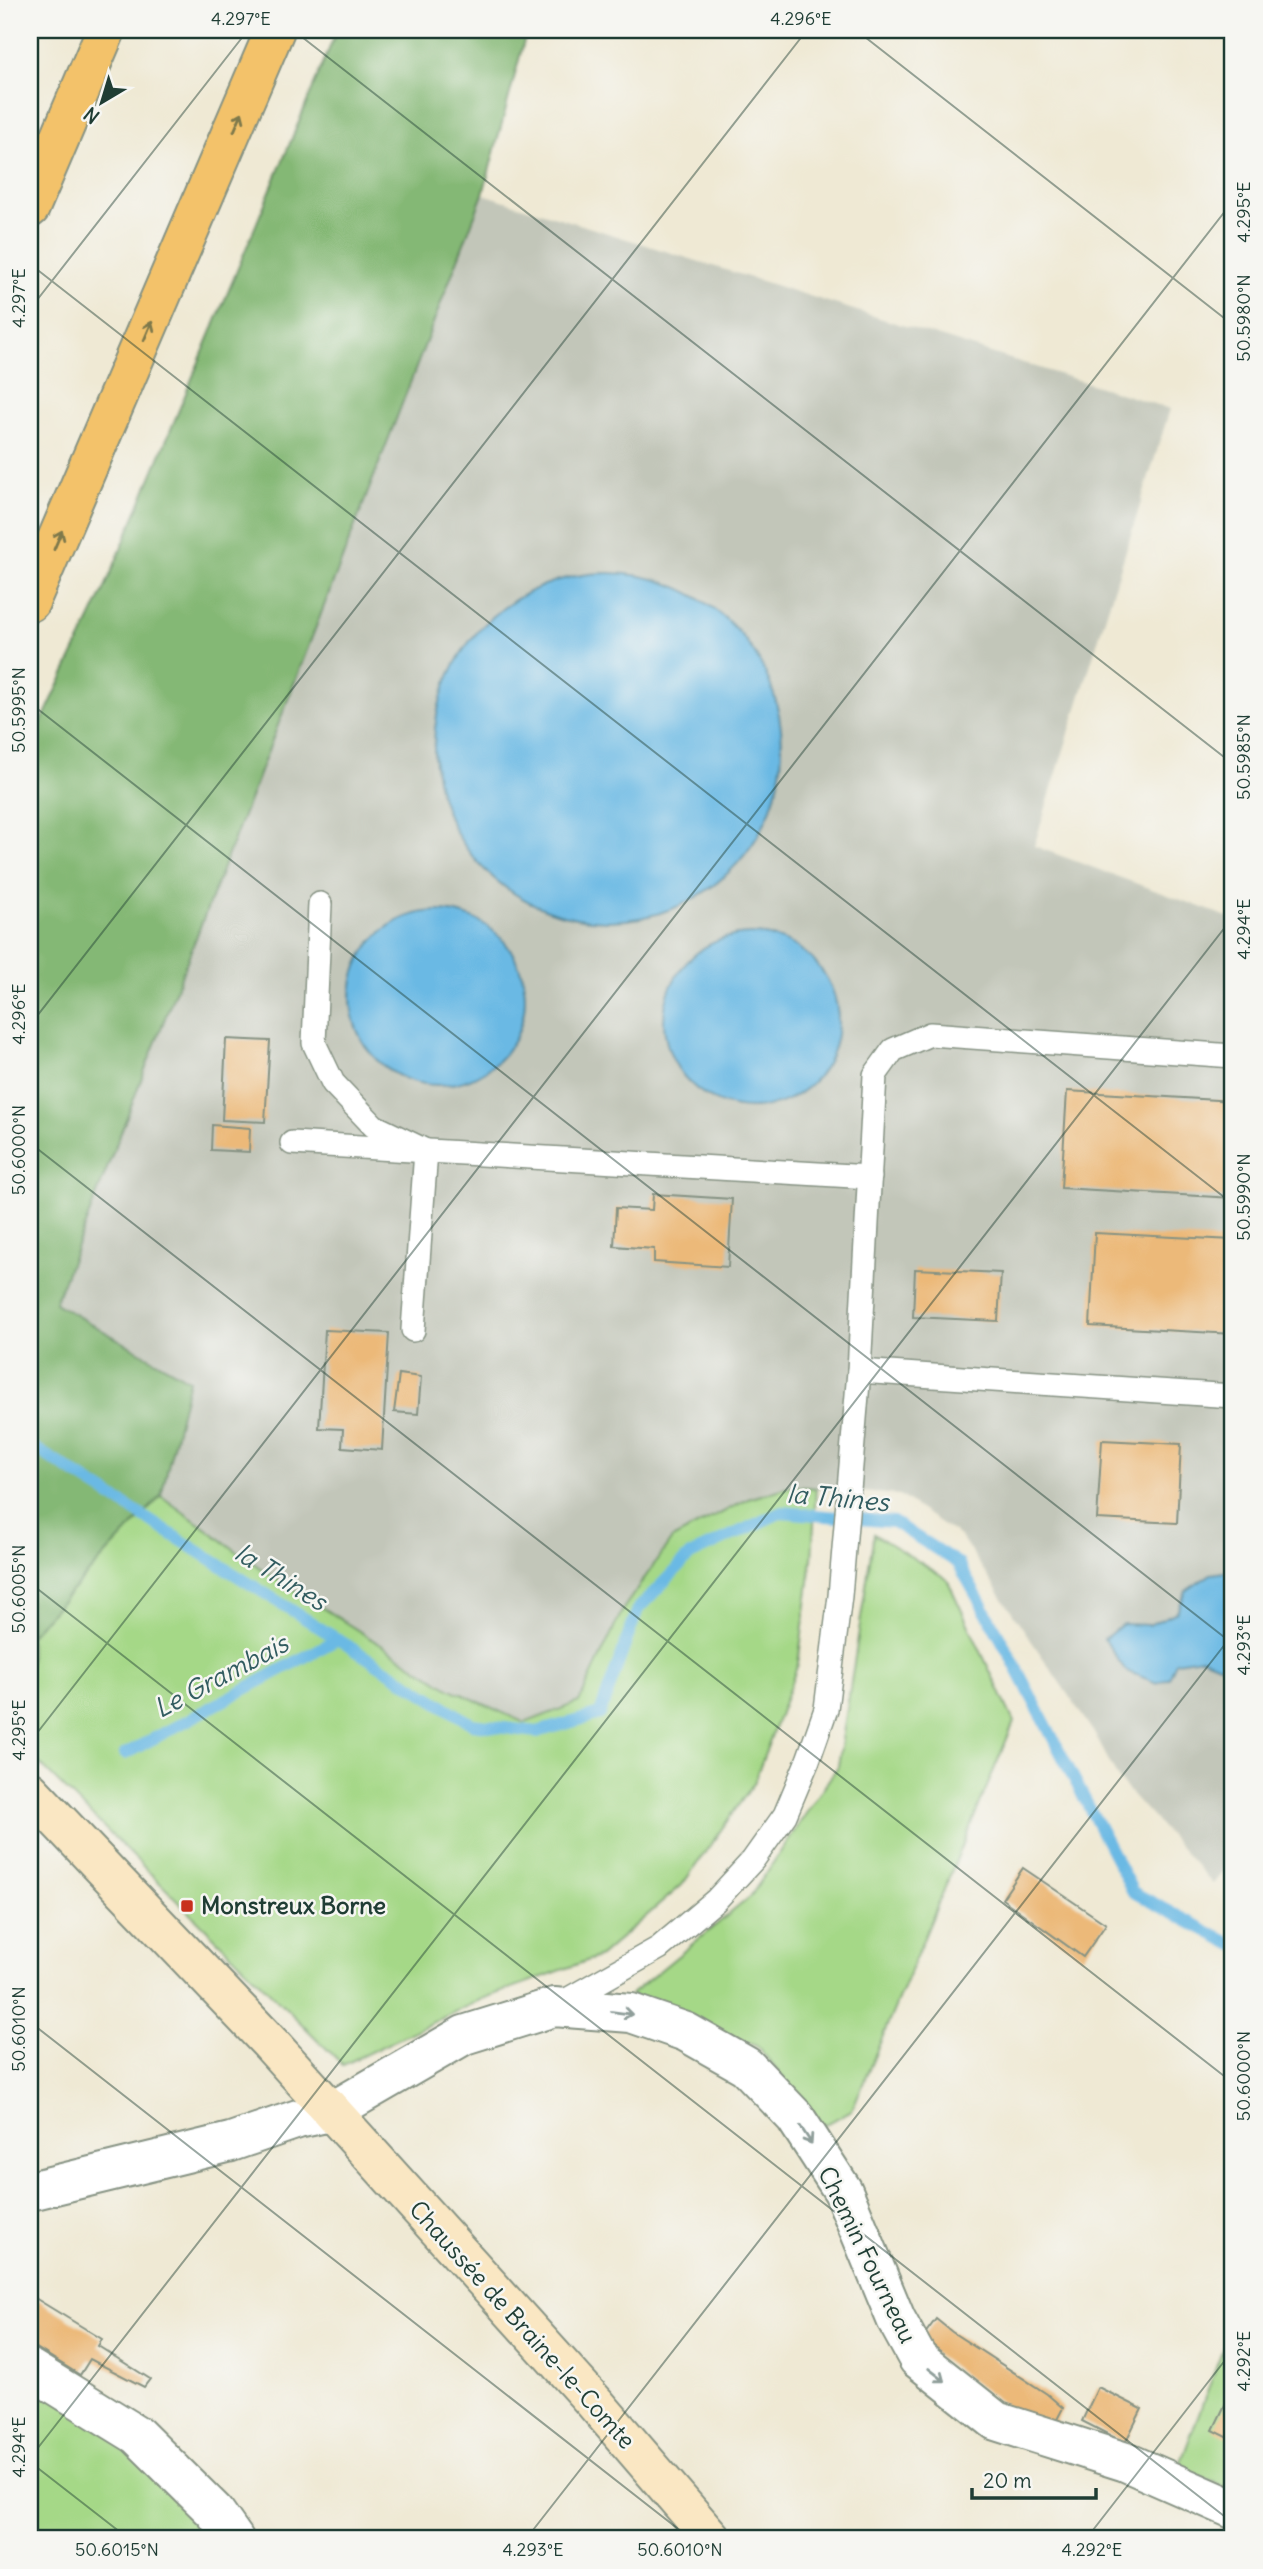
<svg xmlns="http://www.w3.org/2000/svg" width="1263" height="2569" viewBox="0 0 1263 2569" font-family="Delius,sans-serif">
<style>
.industrial{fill:#c2c6b9}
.green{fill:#a5d887;stroke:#628a5e;stroke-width:2}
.forest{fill:#84b874;stroke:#527a54;stroke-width:2}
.water{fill:#6ab9e4;stroke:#447b8c;stroke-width:2}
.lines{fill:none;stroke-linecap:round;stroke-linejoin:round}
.stream{stroke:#6ab9e4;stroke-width:12}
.building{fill:#ecb979}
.lane-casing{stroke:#879384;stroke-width:26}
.street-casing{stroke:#879384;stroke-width:42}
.secondary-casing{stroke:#879384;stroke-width:42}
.highway-casing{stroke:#879384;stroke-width:42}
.lane{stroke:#fff;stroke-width:23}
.street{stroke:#fff;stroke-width:38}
.secondary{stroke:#fae7c3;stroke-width:38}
.highway{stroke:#f3c26a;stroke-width:38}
.oneway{stroke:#7e794c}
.oneway2{stroke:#8f9e9a}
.ticks{fill:none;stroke:#1f3d34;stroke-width:2;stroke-opacity:0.45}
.poi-dot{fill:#c8321e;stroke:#f6f6f2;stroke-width:2.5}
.labels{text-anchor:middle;stroke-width:5;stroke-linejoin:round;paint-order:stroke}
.poi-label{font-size:24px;font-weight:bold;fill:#1f3d34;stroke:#f6f6f2;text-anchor:start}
.street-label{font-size:24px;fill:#1f3d34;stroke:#f6f6f2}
.water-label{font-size:26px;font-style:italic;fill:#325c60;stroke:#f6f6f2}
.neatline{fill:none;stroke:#1f3d34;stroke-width:2.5}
.ticks-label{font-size:18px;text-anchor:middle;fill:#1f3d34}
</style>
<rect width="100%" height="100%" fill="#f6f6f2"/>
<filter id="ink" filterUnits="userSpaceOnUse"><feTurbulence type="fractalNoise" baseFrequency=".0143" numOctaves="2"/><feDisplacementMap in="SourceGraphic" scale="14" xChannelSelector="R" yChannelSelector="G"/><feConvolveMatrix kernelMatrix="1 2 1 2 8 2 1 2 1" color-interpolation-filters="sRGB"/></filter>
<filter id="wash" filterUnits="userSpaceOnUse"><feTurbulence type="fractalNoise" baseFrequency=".00686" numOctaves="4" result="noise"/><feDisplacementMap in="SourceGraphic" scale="28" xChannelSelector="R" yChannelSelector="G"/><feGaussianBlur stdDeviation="1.57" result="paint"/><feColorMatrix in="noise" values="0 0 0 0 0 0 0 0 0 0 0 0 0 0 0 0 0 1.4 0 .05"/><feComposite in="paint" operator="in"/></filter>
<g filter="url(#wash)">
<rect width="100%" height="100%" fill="#efe9d4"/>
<path class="industrial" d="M483,194L1170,409L1034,846L1233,919V1858L1213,1884L1119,1780L1094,1733L961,1537L899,1495L791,1486L623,1609L579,1702L525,1723L451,1689L267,1573L161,1496L189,1380L55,1303Z"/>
<g class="green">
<path d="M792,1486L816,1488L812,1560L798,1664L754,1783L682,1885L600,1956L482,1999L343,2065L30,1754V1635L161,1496L267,1573L451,1689L525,1723L579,1702L623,1609L672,1539L748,1499Z"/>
<path d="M874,1534L947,1579L1014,1722L852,2110L823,2126L757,2046L630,1995L750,1897L838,1766Z"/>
<path d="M1233,2322V2490L1179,2467Z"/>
<path d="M30,2380L126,2445L201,2523L214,2539H30Z"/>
</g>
<path class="forest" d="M337,30H527L483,194L55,1303L189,1380L161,1496L30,1635V746L104,590Z"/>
<g class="water">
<circle cx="608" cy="747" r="174"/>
<circle cx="438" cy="998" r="87"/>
<circle cx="751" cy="1021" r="87"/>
<path d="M1233,1571V1671L1202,1658L1176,1662L1169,1678L1157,1683L1126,1671L1104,1639L1123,1624L1149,1625L1177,1612L1186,1591L1211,1574Z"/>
</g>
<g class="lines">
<g class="stream">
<path d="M30,1445L472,1724L537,1732L600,1714L638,1609L690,1555L782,1512L893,1522L958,1563L1006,1648L1133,1892L1233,1945"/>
<path d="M125,1754L338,1639"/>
</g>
</g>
<g id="blocks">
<g class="building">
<path d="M226,1039L270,1041L265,1122L222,1120Z"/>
<path d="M1067,1091L1233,1101V1198L1061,1188Z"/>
<path d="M212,1125L250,1128L249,1152L211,1150Z"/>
<path d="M653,1194L732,1199L728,1267L654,1262V1249L614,1246L616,1208L652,1210Z"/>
<path d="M1095,1233L1233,1240V1334L1090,1326Z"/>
<path d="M915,1269L1001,1273L998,1321L913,1317Z"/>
<path d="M325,1330L389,1333L382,1450L342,1447L343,1429L319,1428Z"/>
<path d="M399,1374L421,1377L418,1414L394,1412Z"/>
<path d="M1102,1440L1181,1444L1177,1523L1097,1519Z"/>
<path d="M1023,1868L1106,1924L1083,1957L1002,1899Z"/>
<path d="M30,2295L102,2339L98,2346L150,2379L144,2387L90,2359L80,2375L30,2344Z"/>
<path d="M936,2319L952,2332L1047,2394L1063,2408L1052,2429L1028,2422L919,2342Z"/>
<path d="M1098,2387L1142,2409L1125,2443L1082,2421Z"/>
<path d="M1225,2405L1233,2410V2440L1213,2430Z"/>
</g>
</g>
</g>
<g filter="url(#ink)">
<use href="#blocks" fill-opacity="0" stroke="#879384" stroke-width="2"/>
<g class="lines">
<g class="lane-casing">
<g id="lane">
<path d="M320,904L314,1043L333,1083L374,1126L426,1151L413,1330"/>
<path d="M292,1143L870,1177"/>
<path d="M859,1371L1233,1396"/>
<path d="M558,2005L659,1948L716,1900L753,1860L785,1815L808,1760L826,1709L840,1596L859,1371L875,1075L893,1050L930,1034L1233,1056"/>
</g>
</g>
<g class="street-casing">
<g id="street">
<path d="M30,2191L231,2142L298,2119L331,2112L464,2035L554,2007L631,2013L686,2032L746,2066L795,2117L843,2191L896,2319L918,2359L996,2421L1126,2462L1233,2509"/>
<path d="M30,2369L137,2435L215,2512L234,2539"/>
</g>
</g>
<g class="secondary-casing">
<path id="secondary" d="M30,1791L270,2043L595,2403L712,2539"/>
</g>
<g class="highway-casing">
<g id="highway">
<path d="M30,208L106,30"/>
<path d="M30,602L275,30"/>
</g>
</g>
<use href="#lane" class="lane"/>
<use href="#street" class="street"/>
<use href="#secondary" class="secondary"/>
<use href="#highway" class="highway"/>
</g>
<defs><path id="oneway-shaft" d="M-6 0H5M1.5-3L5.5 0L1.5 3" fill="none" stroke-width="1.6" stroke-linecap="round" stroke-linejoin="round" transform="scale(1.75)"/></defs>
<g class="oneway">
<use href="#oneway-shaft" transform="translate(238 122) rotate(-67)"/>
<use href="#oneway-shaft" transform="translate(148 331) rotate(-67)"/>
<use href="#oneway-shaft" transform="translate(58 540) rotate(-67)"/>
</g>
<g class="oneway2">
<use href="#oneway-shaft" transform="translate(622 2013) rotate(7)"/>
<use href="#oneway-shaft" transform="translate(806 2135) rotate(57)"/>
<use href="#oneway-shaft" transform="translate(937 2375) rotate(38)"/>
</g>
</g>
<path class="ticks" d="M293,30L1233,764M856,30L1233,325M30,264L1233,1204M30,309L248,30M30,703L1233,1644M30,1025L807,30M30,1143L1233,2083M30,1583L1233,2523M30,1742L1233,201M30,2022L691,2539M30,2458L1233,917M30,2462L129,2539M526,2539L1233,1634M1086,2539L1233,2350"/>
<rect class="poi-dot" x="180" y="1899" width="14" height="14" rx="3.5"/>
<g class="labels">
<g class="poi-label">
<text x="201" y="1914">Monstreux Borne</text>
</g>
<g class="street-label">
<text transform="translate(867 2255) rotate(64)" y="8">Chemin Fourneau</text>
<text transform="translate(522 2325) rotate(48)" y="8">Chaussée de Braine-le-Comte</text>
</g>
<g class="water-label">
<text transform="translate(838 1498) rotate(5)" y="9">la Thines</text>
<text transform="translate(281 1577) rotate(32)" y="9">la Thines</text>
<text transform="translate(221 1676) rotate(-28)" y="9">Le Grambais</text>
</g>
</g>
<rect width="1263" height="2569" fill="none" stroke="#f6f6f2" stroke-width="77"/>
<g transform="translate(102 102) rotate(218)" stroke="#f6f6f2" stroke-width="5" paint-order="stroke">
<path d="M0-5L12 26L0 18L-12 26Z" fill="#1f3d34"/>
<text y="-10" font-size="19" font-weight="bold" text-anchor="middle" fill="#1f3d34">N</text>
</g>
<path d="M972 2488v10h124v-10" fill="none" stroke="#1f3d34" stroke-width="3.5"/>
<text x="983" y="2488" font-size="21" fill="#1f3d34" stroke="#f6f6f2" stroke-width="5" paint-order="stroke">20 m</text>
<rect x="38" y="38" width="1186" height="2492" class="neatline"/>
<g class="ticks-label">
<text x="241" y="25">4.297°E</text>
<text x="801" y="25">4.296°E</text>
<text transform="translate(1244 212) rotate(-90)" y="6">4.295°E</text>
<text transform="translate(19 298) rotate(-90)" y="6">4.297°E</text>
<text transform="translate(1244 318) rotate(-90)" y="6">50.5980°N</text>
<text transform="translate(19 710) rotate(-90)" y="6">50.5995°N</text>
<text transform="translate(1244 757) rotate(-90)" y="6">50.5985°N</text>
<text transform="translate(1244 929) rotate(-90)" y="6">4.294°E</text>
<text transform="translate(19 1014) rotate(-90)" y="6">4.296°E</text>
<text transform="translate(19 1150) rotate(-90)" y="6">50.6000°N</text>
<text transform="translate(1244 1197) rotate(-90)" y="6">50.5990°N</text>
<text transform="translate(19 1589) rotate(-90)" y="6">50.6005°N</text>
<text transform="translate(1244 1645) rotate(-90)" y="6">4.293°E</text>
<text transform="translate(19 1730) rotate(-90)" y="6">4.295°E</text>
<text transform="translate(19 2029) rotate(-90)" y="6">50.6010°N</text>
<text transform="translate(1244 2076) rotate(-90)" y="6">50.6000°N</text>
<text transform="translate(1244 2361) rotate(-90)" y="6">4.292°E</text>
<text transform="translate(19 2447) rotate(-90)" y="6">4.294°E</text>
<text x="117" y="2556">50.6015°N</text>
<text x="533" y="2556">4.293°E</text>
<text x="680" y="2556">50.6010°N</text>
<text x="1092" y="2556">4.292°E</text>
</g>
</svg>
